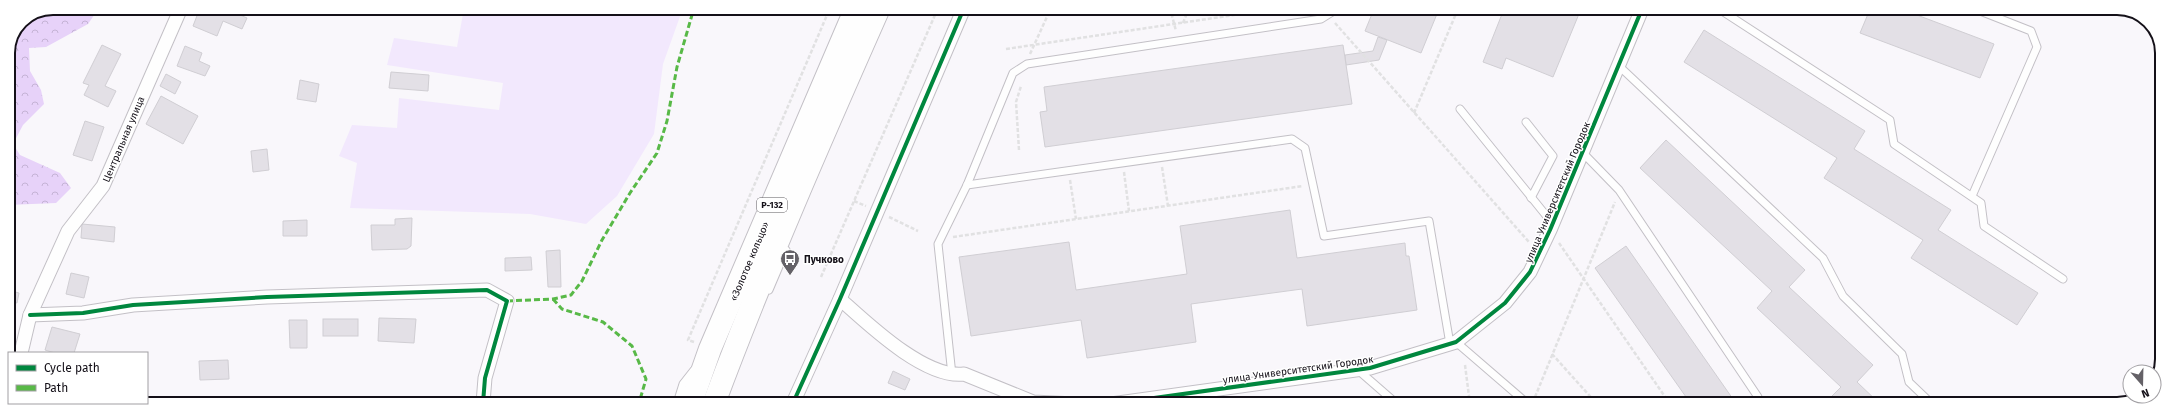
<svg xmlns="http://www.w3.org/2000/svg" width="2170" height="412" viewBox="0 0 2170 412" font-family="'Fira Sans',sans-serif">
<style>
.forest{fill:url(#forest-crowns)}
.green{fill:#f2e8fd}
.building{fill:#e3e0e6;stroke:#d0ced3}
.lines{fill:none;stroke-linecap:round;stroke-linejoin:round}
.service-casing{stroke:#c3c0c6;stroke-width:9}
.minor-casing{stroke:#c3c0c6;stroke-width:15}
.trunk-casing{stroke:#c3c0c6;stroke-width:24}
.path{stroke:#e1e1e2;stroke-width:2.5;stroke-dasharray:4 2;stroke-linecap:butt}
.service{stroke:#fefefe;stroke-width:7}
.minor{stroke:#fefefe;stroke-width:13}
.trunk{stroke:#fefefe;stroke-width:22}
.quiet{stroke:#58b947;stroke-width:3;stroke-dasharray:6 3;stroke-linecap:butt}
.cycleway-casing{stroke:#fff;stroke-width:6}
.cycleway{stroke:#00873e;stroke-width:4}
.labels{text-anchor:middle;stroke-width:3;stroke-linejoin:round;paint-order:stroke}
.shield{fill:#fff;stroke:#5a585d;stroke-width:1}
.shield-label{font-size:9px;font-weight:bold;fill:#141018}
.street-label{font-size:10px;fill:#141018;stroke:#fff}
.poi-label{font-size:10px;font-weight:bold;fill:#141018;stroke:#fff;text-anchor:start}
.rim{fill:none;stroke:#141018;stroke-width:2}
</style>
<defs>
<pattern id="forest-crowns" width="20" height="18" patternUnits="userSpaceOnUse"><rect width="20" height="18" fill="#e7d2f9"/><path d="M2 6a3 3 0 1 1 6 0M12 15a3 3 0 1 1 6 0" fill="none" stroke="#c5b3d5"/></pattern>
</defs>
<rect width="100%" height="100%" fill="#f9f7fb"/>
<path class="forest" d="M53,8H99L88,24L46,47L29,48L30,71L41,90L44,104L23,125L13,144L20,155L60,173L71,188L56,203L8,205V53L21,21Z"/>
<path class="green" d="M464,8H683L663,64L654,134L617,196L586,224L530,214L350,208L357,163L339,156L352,125L397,128L399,98L499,110L503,83L387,65L394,38L457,47Z"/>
<g class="building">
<path d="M200,8H224L247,18L242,29L223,21L217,36L193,26Z"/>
<path d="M1374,9H1439L1421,53L1365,31Z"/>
<path d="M1504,9H1581L1553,77L1506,58L1502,69L1483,62Z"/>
<path d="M1855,9H1901L1994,44L1980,78L1860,33L1868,14Z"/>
<path d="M1704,30L1865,131L1854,149L1951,210L1938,230L2038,293L2017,325L1911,258L1923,240L1824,178L1837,158L1684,62Z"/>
<path d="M1378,37L1387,40L1379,60L1346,65L1345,55L1373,51Z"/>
<path d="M102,45L121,54L105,86L116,91L108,107L84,95L89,85L83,83Z"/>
<path d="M1343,45L1352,104L1045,147L1040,112L1047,111L1044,87Z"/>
<path d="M185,46L202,53L199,61L210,66L205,76L177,66Z"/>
<path d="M391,72L429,75L428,91L389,88Z"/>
<path d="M166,74L181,82L175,94L160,86Z"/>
<path d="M300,80L319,84L316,102L297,99Z"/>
<path d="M161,96L198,116L183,144L146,124Z"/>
<path d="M85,121L104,127L92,161L73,155Z"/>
<path d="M1666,140L1805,270L1789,287L1873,365L1857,382L1880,404L1825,403L1841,387L1757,308L1772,291L1640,168Z"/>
<path d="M267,149L269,170L253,172L251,151Z"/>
<path d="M1290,210L1297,258L1405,243L1406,256H1409L1417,310L1307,326L1302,289L1191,304L1196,342L1087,358L1081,320L971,336L959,257L1069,242L1076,290L1187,274L1180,226Z"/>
<path d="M412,218L411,246L407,249L372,250L371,225H395V219Z"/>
<path d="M307,220V236H283V221Z"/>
<path d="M82,224L115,227L114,242L81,238Z"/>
<path d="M1626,246L1735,402L1732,404H1691L1595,268Z"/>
<path d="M560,250L561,287H548L546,251Z"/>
<path d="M531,257L532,270L505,271V258Z"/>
<path d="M71,273L89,277L84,298L66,294Z"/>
<path d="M8,290L19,293L17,303L13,302L9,322Z"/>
<path d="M379,318L416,319L414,343L378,341Z"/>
<rect x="323" y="319" width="35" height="17"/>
<path d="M289,320H307V348H290Z"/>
<path d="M52,327L80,334L74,353H55L45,350Z"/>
<path d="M228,360L229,379L200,380L199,361Z"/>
<path d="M893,371L910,379L905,390L888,383Z"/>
</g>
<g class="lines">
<g class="service-casing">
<g id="service">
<path d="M1719,9L1890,120L1894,144L1981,203L1984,226L2063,279"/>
<path d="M1619,66L1823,258L1843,296L1902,354L1909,382L1932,404"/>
<path d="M1460,109L1553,224"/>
<path d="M1526,122L1553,156L1531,198"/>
<path d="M1583,153L1619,190L1758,397V404"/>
<path d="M967,185L1292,139L1305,148L1324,236L1429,221L1450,344"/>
<path d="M1972,196L2037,47L2031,31L1975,9"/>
<path d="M769,290L786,250"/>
<path d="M1456,342L1528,404"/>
<path d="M1358,370L1397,404"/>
<path d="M952,375L938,244L967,185L1013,73L1027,64L1321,19L1337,9"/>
<path d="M677,403L683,384L694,370"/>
</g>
</g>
<g class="minor-casing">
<g id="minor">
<path d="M840,299C868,324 925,379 964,374L1033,402L1075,404"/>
<path d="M30,315L83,313L133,305L267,297L487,290L507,301L485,378L483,403"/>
<path d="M21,353L30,315L68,231L103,186L181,8"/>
<path d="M793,403L840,299L964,8"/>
<path d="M1111,404L1370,368L1456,342L1505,303L1530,272L1550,230L1642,9"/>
</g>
</g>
<g class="trunk-casing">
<g id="trunk">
<path d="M691,403L710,349L856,8"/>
<path d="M714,403C764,269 821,139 879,8"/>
</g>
</g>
<g class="path">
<path d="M1170,8L1176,31"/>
<path d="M1021,11L1024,8"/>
<path d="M1183,23L1189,8"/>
<path d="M1335,23L1529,242"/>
<path d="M1006,49L1281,8"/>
<path d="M1030,54L1051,8"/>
<path d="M1414,113L1458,9"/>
<path d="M1019,150L1016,102L1021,86"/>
<path d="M1162,167L1168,206"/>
<path d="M1124,172L1129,211"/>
<path d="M1070,180L1076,219"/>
<path d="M854,201L866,206"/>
<path d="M889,217L918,231"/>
<path d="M953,237L1303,186"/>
<path d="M1559,243L1670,404"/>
<path d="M821,277L938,8"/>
<path d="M694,342L688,340L830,8"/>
<path d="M1552,354L1597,404"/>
<path d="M1465,365L1470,404"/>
<path d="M1535,397L1615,202"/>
</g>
<use href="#service" class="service"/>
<use href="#minor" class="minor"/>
<use href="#trunk" class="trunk"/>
<g class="quiet">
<path d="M553,299L562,309L603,322L632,346L646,379L639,403"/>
<path d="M507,301L553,299L571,295L582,281L602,240L630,193L657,153L667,121L677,67L694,8"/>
</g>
<g class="cycleway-casing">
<g id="cycleway">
<path d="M30,315L83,313L133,305L267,297L487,290L507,301L485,378L483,403"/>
<path d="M793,403L840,299L964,8"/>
<path d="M1111,404L1370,368L1456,342L1505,303L1530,272L1550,230L1642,9"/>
</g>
</g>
<use href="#cycleway" class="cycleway"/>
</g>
<defs>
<g id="bus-pin" transform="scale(1)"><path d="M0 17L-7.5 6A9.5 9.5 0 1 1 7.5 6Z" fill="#646167" stroke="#fff"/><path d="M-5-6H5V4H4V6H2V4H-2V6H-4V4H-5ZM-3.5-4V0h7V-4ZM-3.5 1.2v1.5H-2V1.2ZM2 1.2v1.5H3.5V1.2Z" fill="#fff"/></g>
</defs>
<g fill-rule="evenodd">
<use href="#bus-pin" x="790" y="259"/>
</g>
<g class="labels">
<rect class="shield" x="757" y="198" width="30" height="14" rx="3"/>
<g class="shield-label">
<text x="772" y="208">Р-132</text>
</g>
<g class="street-label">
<text transform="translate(123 139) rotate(-67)" y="4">Центральная улица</text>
<text transform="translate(1557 192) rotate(-67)" y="4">улица Университетский Городок</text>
<text transform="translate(749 261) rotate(-67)" y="4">«Золотое кольцо»</text>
<text transform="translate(1298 369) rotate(-8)" y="4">улица Университетский Городок</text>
</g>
<g class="poi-label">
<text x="804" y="263">Пучково</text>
</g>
</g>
<path d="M0 0H2170V412H0ZM53 15H2117A38 38 0 0 1 2155 53V359A38 38 0 0 1 2117 397H53A38 38 0 0 1 15 359V53A38 38 0 0 1 53 15Z" fill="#fff" fill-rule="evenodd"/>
<path class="rim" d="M53 15H2117A38 38 0 0 1 2155 53V359A38 38 0 0 1 2117 397H53A38 38 0 0 1 15 359V53A38 38 0 0 1 53 15Z"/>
<rect x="8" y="352" width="140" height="52" fill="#ffffff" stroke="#a19fa3"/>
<rect x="16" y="365" width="20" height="6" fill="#00873e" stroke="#a19fa3"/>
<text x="44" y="372" font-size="12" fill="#141018">Cycle path</text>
<rect x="16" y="385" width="20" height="6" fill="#58b947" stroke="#a19fa3"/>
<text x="44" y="392" font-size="12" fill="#141018">Path</text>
<g transform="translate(2142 384) rotate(160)"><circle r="19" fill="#ffffff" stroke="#a19fa3"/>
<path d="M0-3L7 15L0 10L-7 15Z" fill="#646167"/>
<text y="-6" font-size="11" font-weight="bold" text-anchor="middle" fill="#141018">N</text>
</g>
</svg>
